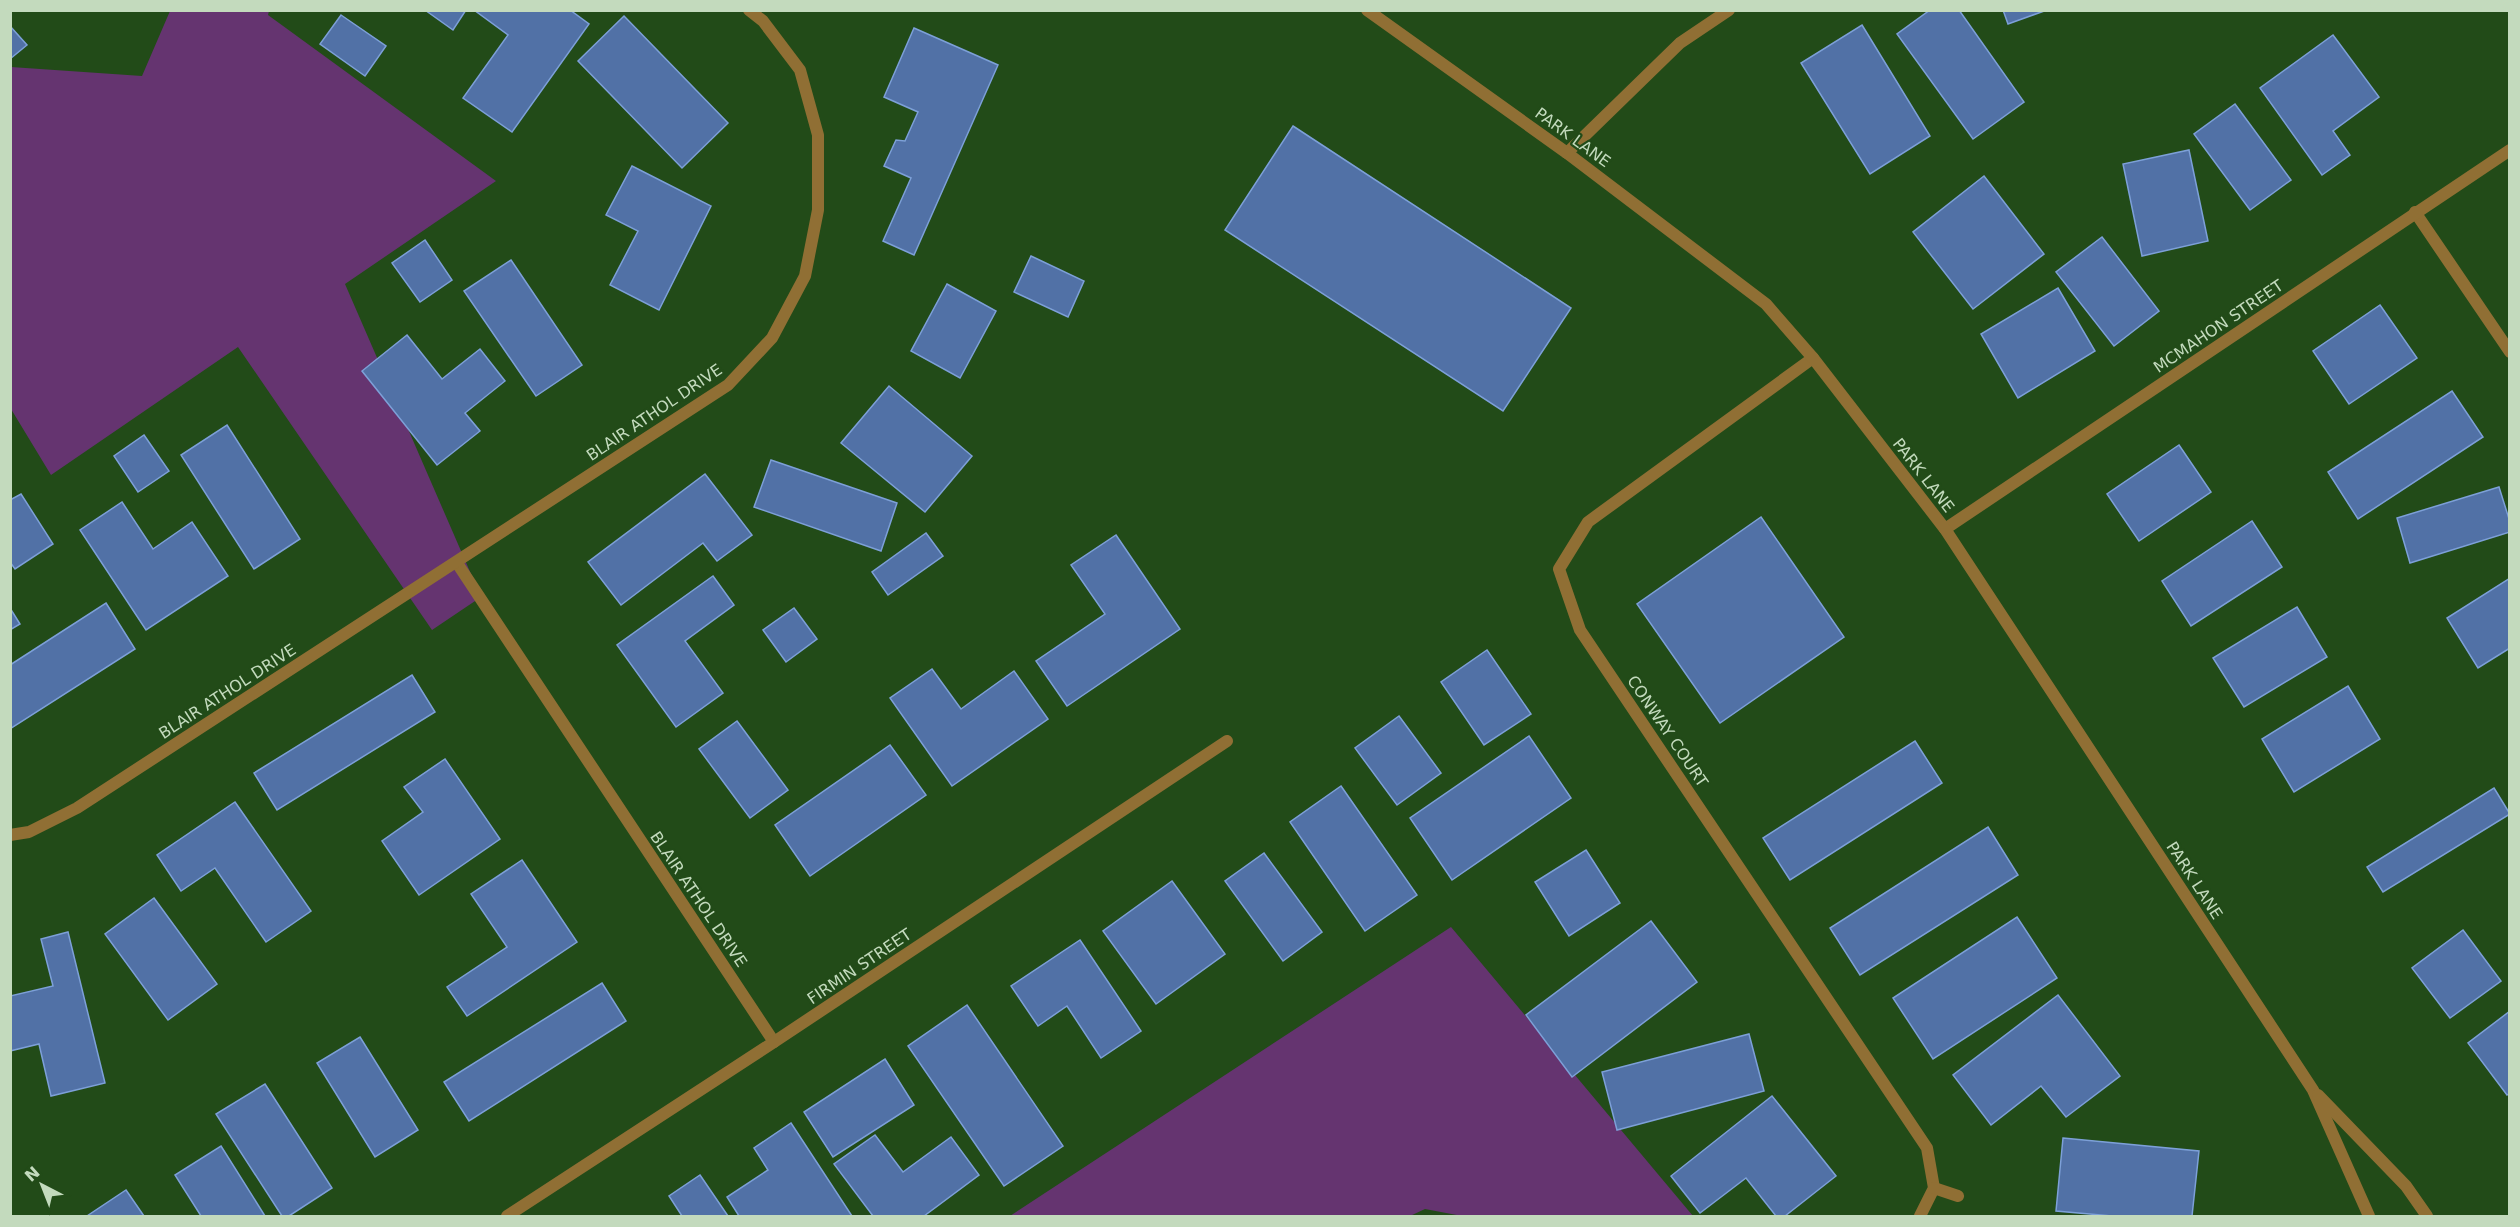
<svg xmlns="http://www.w3.org/2000/svg" width="2520" height="1227" viewBox="0 0 2520 1227" font-family="'DejaVu Sans',sans-serif">
<style>
.green{fill:#653470}
.building{fill:#5171a6;stroke:#7da0d8;stroke-width:1.5}
.lines{fill:none;stroke-linecap:round;stroke-linejoin:round}
.minor{stroke:#906f34;stroke-width:12}
.tertiary{stroke:#906f34;stroke-width:12}
.labels{text-anchor:middle;stroke-width:4.5;stroke-linejoin:round;paint-order:stroke}
.street-label{font-size:16px;fill:#c3dabd;stroke:#224b18}
</style>
<rect width="100%" height="100%" fill="#224b18"/>
<g class="green">
<path d="M170,11H269L268,15L496,181L345,284L481,597L432,630L238,347L51,475L11,409V67L142,76Z"/>
<path d="M1451,927L1693,1216H1462L1425,1209L1410,1216H1010Z"/>
</g>
<g class="building">
<path d="M425,10H466L453,30Z"/>
<path d="M474,10H570L589,24L512,132L463,98L508,35Z"/>
<path d="M1930,10H1959L2024,102L1973,139L1897,34Z"/>
<path d="M2003,10H2047L2008,24Z"/>
<path d="M341,15L386,46L365,76L320,44Z"/>
<path d="M624,16L728,123L682,168L578,61Z"/>
<path d="M1862,25L1930,136L1870,174L1801,63Z"/>
<path d="M10,26L27,45L10,59Z"/>
<path d="M914,28L998,65L914,255L883,241L911,178L884,166L896,140L905,141L918,112L884,97Z"/>
<path d="M2333,35L2379,97L2333,131L2350,155L2322,175L2260,88Z"/>
<path d="M2235,104L2291,180L2250,210L2194,134Z"/>
<path d="M1293,126L1571,308L1503,411L1225,230Z"/>
<path d="M2189,150L2208,241L2142,256L2123,164Z"/>
<path d="M632,166L711,206L659,310L610,285L638,231L606,215Z"/>
<path d="M1984,176L2044,254L1973,309L1913,232Z"/>
<path d="M2102,237L2159,311L2114,346L2056,272Z"/>
<path d="M425,240L452,280L420,302L392,263Z"/>
<path d="M1031,256L1084,281L1068,317L1014,292Z"/>
<path d="M511,260L582,365L536,396L464,291Z"/>
<path d="M947,284L996,311L960,378L911,351Z"/>
<path d="M2058,288L2095,351L2018,398L1981,334Z"/>
<path d="M2380,305L2417,358L2349,404L2313,351Z"/>
<path d="M407,335L442,379L480,349L505,381L465,413L480,431L437,465L362,371Z"/>
<path d="M889,386L972,456L925,512L841,443Z"/>
<path d="M2452,391L2483,437L2358,519L2328,472Z"/>
<path d="M227,425L300,539L254,569L181,455Z"/>
<path d="M144,435L169,471L138,492L114,456Z"/>
<path d="M2179,445L2211,492L2139,541L2107,494Z"/>
<path d="M771,460L897,503L881,551L754,507Z"/>
<path d="M705,474L752,535L717,561L703,543L621,605L588,562Z"/>
<path d="M2499,487L2510,522V532L2410,563L2397,518Z"/>
<path d="M21,494L53,544L15,569L10,562V500Z"/>
<path d="M122,502L153,549L192,522L228,576L146,630L80,530Z"/>
<path d="M1761,517L1844,637L1720,723L1637,604Z"/>
<path d="M2252,521L2282,567L2191,626L2162,581Z"/>
<path d="M926,533L943,556L888,595L872,572Z"/>
<path d="M1116,535L1180,629L1067,706L1036,661L1105,614L1071,565Z"/>
<path d="M713,576L734,605L685,641L723,693L676,727L617,645Z"/>
<path d="M2510,578V648L2478,668L2447,618Z"/>
<path d="M106,603L135,649L10,729V665Z"/>
<path d="M2297,607L2327,657L2244,707L2213,658Z"/>
<path d="M10,608L20,624L10,630Z"/>
<path d="M794,608L817,639L786,662L763,630Z"/>
<path d="M1487,650L1531,714L1484,745L1441,682Z"/>
<path d="M932,669L961,709L1014,671L1048,719L952,786L890,698Z"/>
<path d="M412,675L435,712L277,810L254,773Z"/>
<path d="M2348,686L2380,739L2294,792L2262,739Z"/>
<path d="M1399,716L1441,773L1397,805L1355,748Z"/>
<path d="M737,721L788,790L750,818L699,749Z"/>
<path d="M1529,736L1571,798L1452,880L1410,818Z"/>
<path d="M1915,741L1942,783L1790,880L1763,838Z"/>
<path d="M890,745L926,795L810,876L775,825Z"/>
<path d="M445,759L500,839L419,895L382,841L423,812L404,787Z"/>
<path d="M1341,786L1417,895L1365,931L1290,822Z"/>
<path d="M2494,788L2510,814L2383,892L2367,867Z"/>
<path d="M235,802L311,911L266,942L215,868L181,891L157,855Z"/>
<path d="M1988,827L2018,875L1860,975L1830,928Z"/>
<path d="M1586,850L1620,903L1569,936L1535,882Z"/>
<path d="M1264,853L1322,932L1283,961L1225,881Z"/>
<path d="M522,860L577,942L467,1016L447,987L507,947L471,894Z"/>
<path d="M1172,881L1225,954L1156,1004L1103,931Z"/>
<path d="M154,898L217,984L168,1020L105,934Z"/>
<path d="M2017,917L2057,978L1933,1059L1893,998Z"/>
<path d="M1651,921L1697,982L1572,1077L1526,1015Z"/>
<path d="M2463,930L2501,981L2450,1018L2412,968Z"/>
<path d="M68,932L105,1083L51,1096L39,1044L10,1051V996L53,986L41,939Z"/>
<path d="M1080,940L1141,1031L1101,1058L1067,1006L1038,1026L1011,986Z"/>
<path d="M602,983L626,1021L469,1121L444,1082Z"/>
<path d="M2058,995L2120,1076L2066,1117L2041,1086L1991,1125L1953,1075Z"/>
<path d="M967,1005L1063,1146L1004,1186L908,1046Z"/>
<path d="M2510,1011V1093L2507,1095L2468,1043Z"/>
<path d="M1749,1034L1764,1091L1617,1130L1602,1072Z"/>
<path d="M360,1037L418,1130L375,1157L317,1063Z"/>
<path d="M885,1059L914,1105L833,1157L804,1112Z"/>
<path d="M265,1084L332,1188L289,1216H282L216,1114Z"/>
<path d="M1772,1096L1836,1176L1785,1216H1776L1746,1178L1700,1213L1671,1176Z"/>
<path d="M791,1123L852,1216H739L727,1197L768,1170L754,1148Z"/>
<path d="M875,1135L903,1172L951,1137L979,1175L924,1216H873L834,1164Z"/>
<path d="M2063,1138L2199,1151L2192,1216H2112L2056,1211Z"/>
<path d="M221,1146L265,1216H201L175,1175Z"/>
<path d="M700,1175L728,1216H682L669,1196Z"/>
<path d="M126,1190L144,1216H87Z"/>
</g>
<g class="lines">
<g class="minor">
<path d="M1567,153L1680,43L1729,10"/>
<path d="M2415,212L2510,352"/>
<path d="M1813,358L1588,522L1559,569L1580,630L1927,1148L1934,1188L1920,1216"/>
<path d="M1945,529L2510,150"/>
<path d="M457,563L774,1042"/>
<path d="M10,835L29,832L77,808L728,385L772,338L805,276L818,210V135L800,70L763,21L749,10"/>
<path d="M1934,1188L1958,1196"/>
<path d="M507,1216L774,1042L1227,741"/>
</g>
<g class="tertiary">
<path d="M1367,10L1567,153L1766,304L1813,358L1945,529L2313,1090L2369,1216"/>
<path d="M2318,1095L2406,1186L2427,1216"/>
</g>
</g>
<g class="labels">
<g class="street-label">
<text transform="translate(1573 137) rotate(36)" y="6">PARK LANE</text>
<text transform="translate(2218 326) rotate(-34)" y="6">MCMAHON STREET</text>
<text transform="translate(654 412) rotate(-34)" y="6">BLAIR ATHOL DRIVE</text>
<text transform="translate(1924 475) rotate(52)" y="6">PARK LANE</text>
<text transform="translate(227 691) rotate(-33)" y="6">BLAIR ATHOL DRIVE</text>
<text transform="translate(1668 731) rotate(56)" y="6">CONWAY COURT</text>
<text transform="translate(2195 880) rotate(57)" y="6">PARK LANE</text>
<text transform="translate(699 899) rotate(56)" y="6">BLAIR ATHOL DRIVE</text>
<text transform="translate(859 966) rotate(-34)" y="6">FIRMIN STREET</text>
</g>
</g>
<rect width="2520" height="1227" fill="none" stroke="#c3dabd" stroke-width="24"/>
<g transform="translate(42 1185) rotate(318)" stroke="#224b18" stroke-width="4.5" paint-order="stroke">
<path d="M0-4.5L10 22L0 15L-10 22Z" fill="#c3dabd"/>
<text y="-9" font-size="16" font-weight="bold" text-anchor="middle" fill="#c3dabd">N</text>
</g>
</svg>
